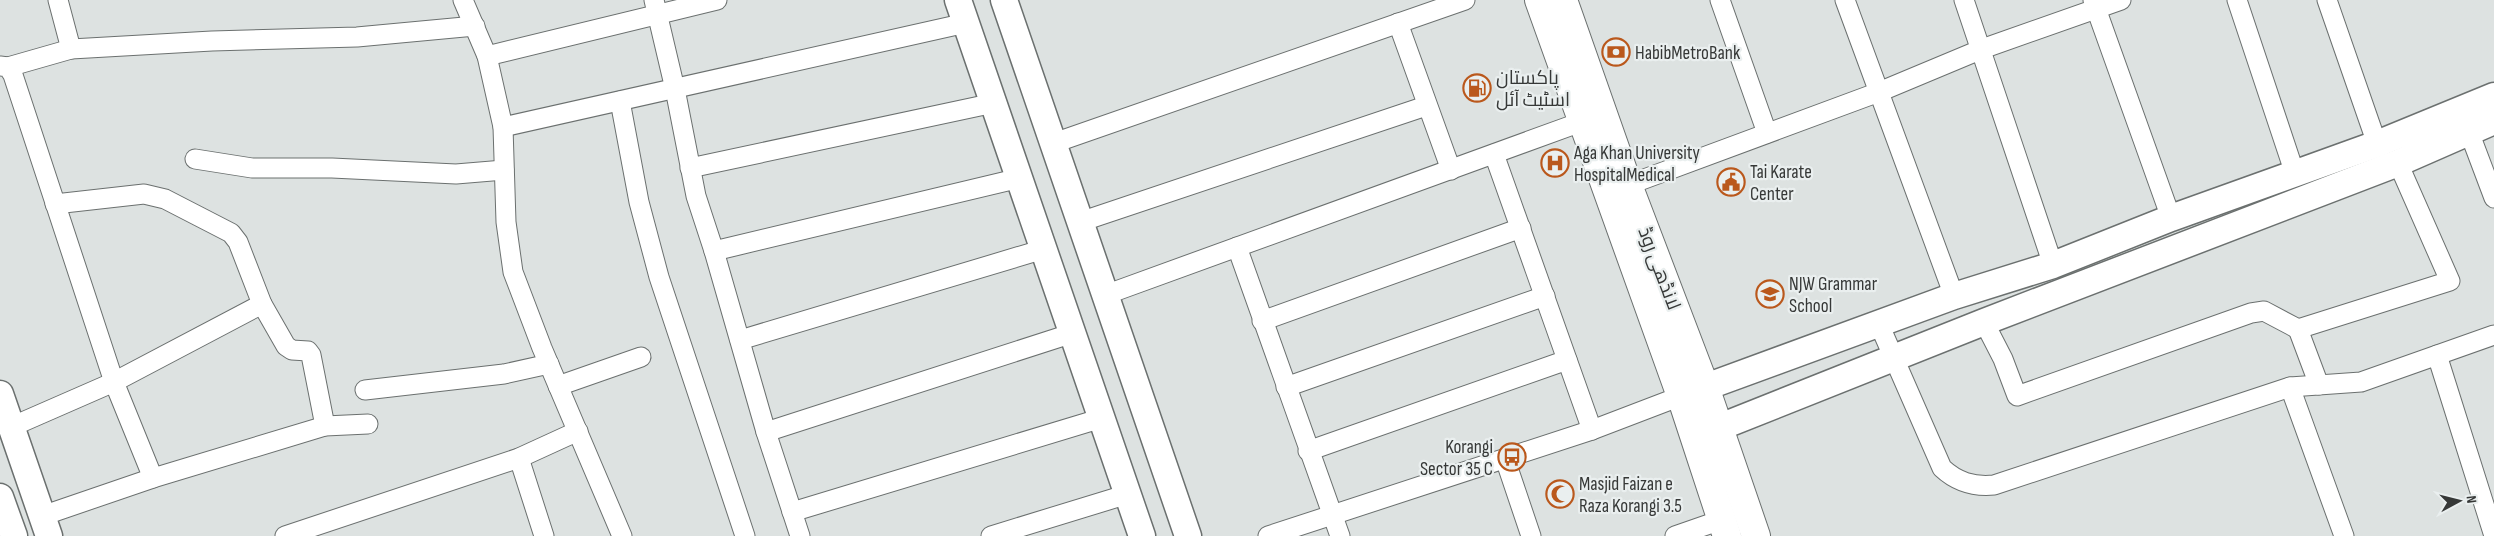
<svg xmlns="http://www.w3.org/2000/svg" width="2494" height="536" viewBox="0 0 2494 536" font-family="'Sofia Sans Condensed',Cairo,sans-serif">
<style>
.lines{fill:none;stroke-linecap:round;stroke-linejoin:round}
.street-casing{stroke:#6b706f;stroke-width:21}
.secondary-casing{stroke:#6b706f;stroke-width:29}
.primary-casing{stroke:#6b706f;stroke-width:30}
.street{stroke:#fff;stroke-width:19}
.secondary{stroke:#fff;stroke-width:26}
.primary{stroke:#fff;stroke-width:28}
.labels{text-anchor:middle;stroke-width:4.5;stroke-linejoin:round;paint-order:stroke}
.poi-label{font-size:19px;fill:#363837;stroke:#eaefef;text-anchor:start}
.street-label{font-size:19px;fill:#363837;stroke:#eaefef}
</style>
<rect width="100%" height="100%" fill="#dde2e1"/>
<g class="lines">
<g class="street-casing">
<g id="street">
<path d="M58,0L71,49"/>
<path d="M463,0L487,56L503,127L506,222L513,272L542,348L622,536"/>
<path d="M654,0L675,89L696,196L714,251L766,432L800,536"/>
<path d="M1720,0L1767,133"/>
<path d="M1845,0L1954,296"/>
<path d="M1964,0L2053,265"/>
<path d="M2093,0L2171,218"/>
<path d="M2237,0L2295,174"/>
<path d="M2327,0L2377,144"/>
<path d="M1398,23L1451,170"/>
<path d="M487,56L717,0"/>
<path d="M0,66L8,67L13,75L114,382L153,478"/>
<path d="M8,67L71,49L212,41L357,37L475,26"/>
<path d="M620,101L639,202L659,277L745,536"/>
<path d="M2465,121L2494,198"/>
<path d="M503,127L966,23"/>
<path d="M1054,143L1465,0"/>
<path d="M1494,154L1592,430"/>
<path d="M195,159L252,168H332L456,174L504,170"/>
<path d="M690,168L994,103"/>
<path d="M1628,185L1879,92L1982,49L2121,0"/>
<path d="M55,204L144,194L165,199L231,233L238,242L262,304L286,346L292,350L308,351L311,355L325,426"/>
<path d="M1080,222L1426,106"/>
<path d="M1237,247L1340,536"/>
<path d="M714,251L1020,178"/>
<path d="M1105,295L1581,122"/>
<path d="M1262,321L1521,228"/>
<path d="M1984,322L2003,359L2017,396L2251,313L2264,311L2298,329"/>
<path d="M1879,324L1942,468C1957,482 1973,487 1994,485L2290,387L2361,382L2494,335"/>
<path d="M740,340L1044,249"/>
<path d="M2437,355L2494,536"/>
<path d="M2319,385L2298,329L2450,281L2398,163"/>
<path d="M558,386L641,357"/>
<path d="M1286,387L1545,296"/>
<path d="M2290,387L2344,536"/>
<path d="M365,390L504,374L549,364"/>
<path d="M11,427L114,382L262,304"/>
<path d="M766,432L1073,333"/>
<path d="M1308,451L1567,360"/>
<path d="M519,458L544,536"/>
<path d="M1505,459L1531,536"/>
<path d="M792,512L1102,418"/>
<path d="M42,516L153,478L325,426L368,424"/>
<path d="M285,536L519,458L578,431"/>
<path d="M991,536L1128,494"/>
<path d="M1268,536L1592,430L1681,396"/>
<path d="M1675,536L1721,520"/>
</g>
</g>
<g class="secondary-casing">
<g id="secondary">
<path d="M958,0L1142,536"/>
<path d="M1004,0L1188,536"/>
<path d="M0,394L49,536"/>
<path d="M1684,395L1954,296L2053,265L2171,218L2377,144L2494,96"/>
<path d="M1700,435L1984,322L2398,163L2494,121"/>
<path d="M0,497L14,536"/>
</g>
</g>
<g class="primary-casing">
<g id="primary">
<path d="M1539,0L1681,396L1727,536"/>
<path d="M1563,0L1628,185L1705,387L1756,536"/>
</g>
</g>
<use href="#street" class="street"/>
<use href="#secondary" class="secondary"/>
<use href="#primary" class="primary"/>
</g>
<defs>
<g id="bank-ring" transform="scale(1.4375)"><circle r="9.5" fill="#eaefef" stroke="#ba581c" stroke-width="1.5"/><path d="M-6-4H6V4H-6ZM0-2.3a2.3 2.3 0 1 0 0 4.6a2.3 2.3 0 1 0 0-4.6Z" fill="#ba581c"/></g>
<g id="fuel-ring" transform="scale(1.4375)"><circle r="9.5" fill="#eaefef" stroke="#ba581c" stroke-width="1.5"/><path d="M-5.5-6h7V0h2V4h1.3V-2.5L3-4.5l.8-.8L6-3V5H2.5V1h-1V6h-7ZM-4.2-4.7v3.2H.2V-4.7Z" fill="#ba581c"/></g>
<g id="hospital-ring" transform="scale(1.4375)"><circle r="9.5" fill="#eaefef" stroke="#ba581c" stroke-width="1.5"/><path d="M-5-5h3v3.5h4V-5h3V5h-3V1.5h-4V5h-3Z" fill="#ba581c"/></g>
<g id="civic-ring" transform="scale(1.4375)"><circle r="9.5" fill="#eaefef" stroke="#ba581c" stroke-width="1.5"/><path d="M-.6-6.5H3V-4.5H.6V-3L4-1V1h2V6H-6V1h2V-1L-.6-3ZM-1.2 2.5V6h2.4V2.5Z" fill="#ba581c"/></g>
<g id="school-ring" transform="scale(1.4375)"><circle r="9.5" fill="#eaefef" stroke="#ba581c" stroke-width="1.5"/><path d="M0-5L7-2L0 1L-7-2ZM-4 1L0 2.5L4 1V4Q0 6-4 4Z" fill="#ba581c"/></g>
<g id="bus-ring" transform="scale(1.4375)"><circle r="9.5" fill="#eaefef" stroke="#ba581c" stroke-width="1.5"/><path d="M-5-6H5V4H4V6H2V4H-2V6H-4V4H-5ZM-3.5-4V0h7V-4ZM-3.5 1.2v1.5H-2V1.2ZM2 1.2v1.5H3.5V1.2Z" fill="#ba581c"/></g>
<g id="mosque-ring" transform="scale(1.4375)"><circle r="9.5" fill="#eaefef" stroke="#ba581c" stroke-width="1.5"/><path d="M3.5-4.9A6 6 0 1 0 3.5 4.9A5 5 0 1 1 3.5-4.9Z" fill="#ba581c"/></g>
</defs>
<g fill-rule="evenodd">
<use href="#bank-ring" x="1616" y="52"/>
<use href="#fuel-ring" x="1477" y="88"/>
<use href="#hospital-ring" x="1555" y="163"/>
<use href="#civic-ring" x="1731" y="182"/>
<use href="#school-ring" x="1770" y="294"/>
<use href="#bus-ring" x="1512" y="457"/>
<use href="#mosque-ring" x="1560" y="494"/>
</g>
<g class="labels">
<g class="poi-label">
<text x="1635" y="59">HabibMetroBank</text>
<text x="1496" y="84">پاکستان<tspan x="1496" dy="22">اسٹیٹ آئل</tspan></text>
<text x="1574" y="159">Aga Khan University<tspan x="1574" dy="22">HospitalMedical</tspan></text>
<text x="1750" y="178">Tai Karate<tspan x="1750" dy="22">Center</tspan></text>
<text x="1789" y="290">NJW Grammar<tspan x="1789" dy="22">School</tspan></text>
<text x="1493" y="453" text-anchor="end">Korangi<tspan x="1493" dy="22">Sector 35 C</tspan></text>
<text x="1579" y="490">Masjid Faizan e<tspan x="1579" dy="22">Raza Korangi 3.5</tspan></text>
</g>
<g class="street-label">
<text transform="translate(1660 268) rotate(69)" y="7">لانڈھی روڈ</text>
</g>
</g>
<g transform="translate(2459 501) rotate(83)" stroke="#eaefef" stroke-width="4" paint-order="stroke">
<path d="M0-4L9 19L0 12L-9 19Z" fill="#363837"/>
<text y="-8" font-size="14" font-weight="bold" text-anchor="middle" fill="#363837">N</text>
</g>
</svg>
